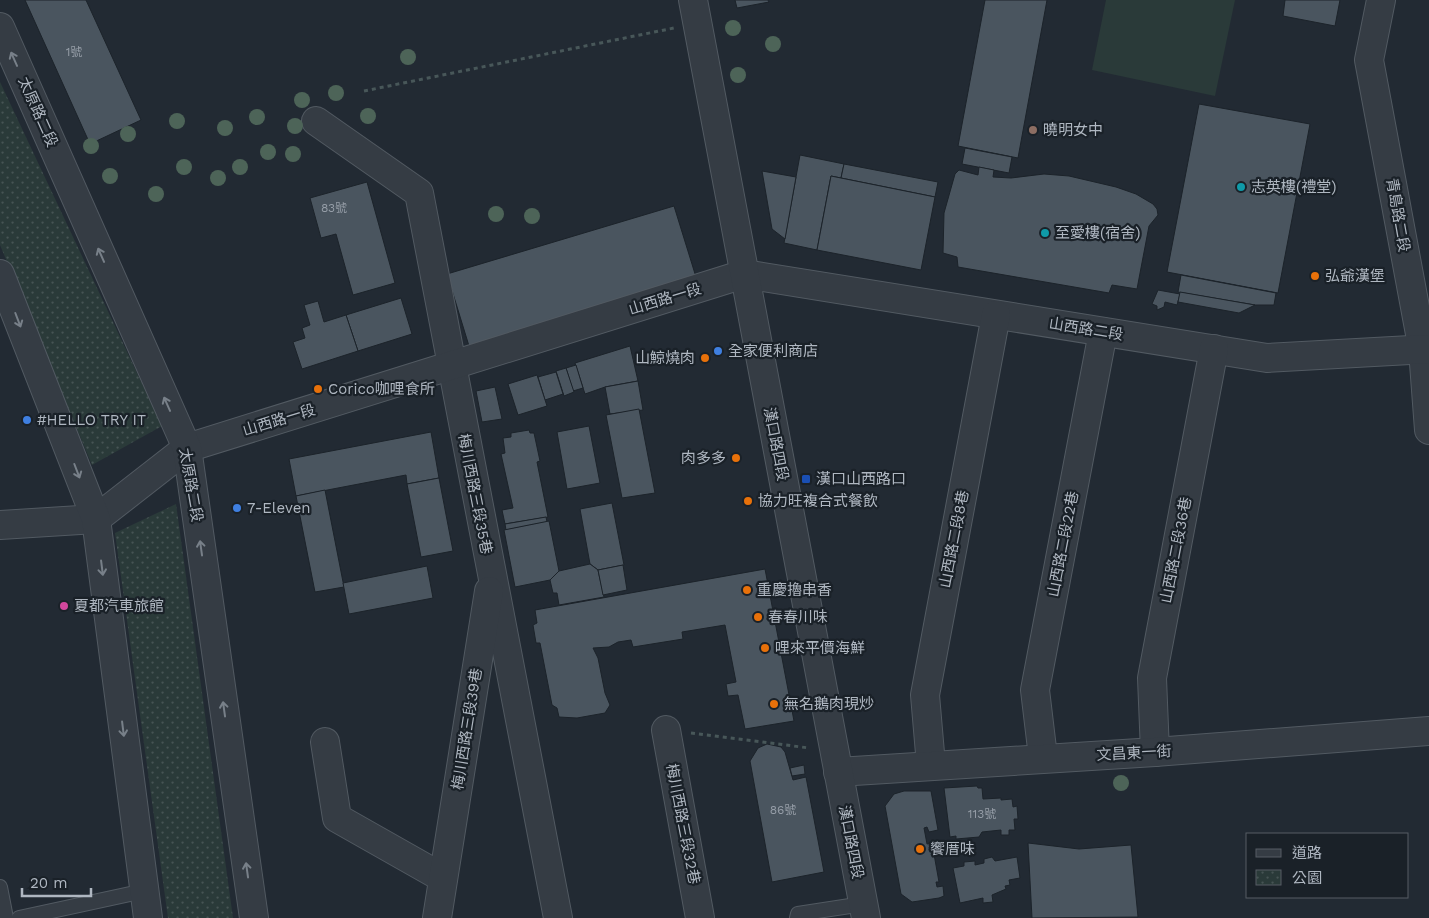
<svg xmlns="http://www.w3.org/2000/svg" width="1429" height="918" viewBox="0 0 1429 918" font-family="'Work Sans','Noto Sans TC',sans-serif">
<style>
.park{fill:url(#park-dots)}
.pitch{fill:#2a3a39}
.building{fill:#4a555f;stroke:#1c232a}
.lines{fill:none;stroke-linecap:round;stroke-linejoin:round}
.service-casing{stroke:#525a62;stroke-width:16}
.minor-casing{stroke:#525a62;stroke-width:30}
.tertiary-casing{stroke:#525a62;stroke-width:30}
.path{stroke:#485759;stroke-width:3;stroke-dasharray:4 4;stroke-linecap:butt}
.service{stroke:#353c44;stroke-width:14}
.minor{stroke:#353c44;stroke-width:28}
.tertiary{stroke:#353c44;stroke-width:28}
.tree{fill:#4d6458}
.oneway{stroke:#788089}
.education-dot{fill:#8d6e63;stroke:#1a2128;stroke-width:2}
.culture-dot{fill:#0f9aa8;stroke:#1a2128;stroke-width:2}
.food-dot{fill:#e8710a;stroke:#1a2128;stroke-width:2}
.shop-dot{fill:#3f7fe0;stroke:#1a2128;stroke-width:2}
.transit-dot{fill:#1a4fb4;stroke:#1a2128;stroke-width:2}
.hotel-dot{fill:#d1479c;stroke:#1a2128;stroke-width:2}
.labels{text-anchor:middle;stroke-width:4.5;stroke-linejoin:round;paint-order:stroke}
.number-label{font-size:12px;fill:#969ea8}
.street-label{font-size:15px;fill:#afb7c1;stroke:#1a2128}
.poi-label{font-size:15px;fill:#afb7c1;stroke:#1a2128;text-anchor:start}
</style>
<defs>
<pattern id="park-dots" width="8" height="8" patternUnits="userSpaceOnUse" patternTransform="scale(1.25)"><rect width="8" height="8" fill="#2a3a39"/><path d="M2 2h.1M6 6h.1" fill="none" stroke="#465454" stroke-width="1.8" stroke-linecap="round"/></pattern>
</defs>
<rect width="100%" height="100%" fill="#222a33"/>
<g class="park">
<path d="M0,82L162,426L92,465L0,245Z"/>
<path d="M176,504L233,918H168L115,533Z"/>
</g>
<path class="pitch" d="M1106,0H1235L1215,96L1092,70Z"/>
<g class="building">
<path d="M25,0H86L141,120L90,144Z"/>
<path d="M735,0H768L769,2L737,8Z"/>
<path d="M985,0H1047L1018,158L958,146Z"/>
<path d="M1285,0H1340L1335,26L1283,16Z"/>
<path d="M1199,104L1310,124L1278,293L1167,272Z"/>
<path d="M965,148L1012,157L1009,173L962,164Z"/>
<path d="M800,155L844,164L841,178L831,176L817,250L784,243Z"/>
<path d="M844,164L938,182L935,197L841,178Z"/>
<path d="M979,167L994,170L993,177L1011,178L1044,174L1069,176L1116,187L1136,194L1153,204L1157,209L1158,215L1149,226L1137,289L1112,285L1109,293L958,267L957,257L943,253L944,213L955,174L959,170L978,175Z"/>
<path d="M762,171L796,177L785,239L772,229Z"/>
<path d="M831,176L935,197L921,270L817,250Z"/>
<path d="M367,182L395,283L353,295L336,234L321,238L310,198Z"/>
<path d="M674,206L696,277L469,346L447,274Z"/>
<path d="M1181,275L1276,293L1274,305H1255L1178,292Z"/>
<path d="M1158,290L1180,294L1177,305L1165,302L1164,307L1157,310V306L1152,304Z"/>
<path d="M1180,292L1255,305L1239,313L1178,302Z"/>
<path d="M401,298L412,334L358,351L346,315Z"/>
<path d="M318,301L324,322L346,315L358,351L302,369L293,342L305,338L302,328L310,325L304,305Z"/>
<path d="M630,346L638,381L605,387L585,394L575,363Z"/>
<path d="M576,365L583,388L573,391L566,368Z"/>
<path d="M566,368L574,392L564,396L556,371Z"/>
<path d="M556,372L563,394L545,400L538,377Z"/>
<path d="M537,375L547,406L518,415L508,384Z"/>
<path d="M638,381L643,410L610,414L605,387Z"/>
<path d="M495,387L502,419L482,422L476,391Z"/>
<path d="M639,409L655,493L622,498L606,415Z"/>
<path d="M589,426L600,483L567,489L557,432Z"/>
<path d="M529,430L530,433H534L540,461L537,462L548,517L505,524L502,510L513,508L501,454L505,453L503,438L511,437V433Z"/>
<path d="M431,432L439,478L407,484L406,475L296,496L289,459Z"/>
<path d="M439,478L453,551L421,557L407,484Z"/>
<path d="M325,490L344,587L315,592L296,496Z"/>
<path d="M612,503L624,565L598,570L590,564L580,509Z"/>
<path d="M546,517L547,522L506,530L505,524Z"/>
<path d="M549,521L559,571L550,580L515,587L504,530Z"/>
<path d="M590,564L598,570L604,597L559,605L557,593H553L550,580L559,571Z"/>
<path d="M623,565L627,590L603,595L598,570Z"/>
<path d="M427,566L433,598L349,614L343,583Z"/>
<path d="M765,569L794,721L745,729L738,695L728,696L726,684L736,682L725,625L682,632L683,639L633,647L631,640L618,642L609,647L593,648L598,658L605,693L610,705L605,713L577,718L559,717L557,708L552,705L540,643H536L533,625L537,623L535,610Z"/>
<path d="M767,744L781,747L785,752L793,780L806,777L824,872L772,882L750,761L758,748Z"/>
<path d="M804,765L805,774L792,776L790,768Z"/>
<path d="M977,786L978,788H982L983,799L1001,798V800L1012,799L1013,807L1017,806L1018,819H1014L1015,830H1009V835H1001V830L982,832L979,837L956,839V836L950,837L944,788Z"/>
<path d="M904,791H931L938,830L929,832L927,827L924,828L927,844L932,843L939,882H936L937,887L943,886L944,896L939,898L912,902L901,894L885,806L894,794Z"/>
<path d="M1028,843L1079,849L1131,845L1138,917L1032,918Z"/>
<path d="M992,857L995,861L1017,857L1020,878L1009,880L1010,885L1005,886L1006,889L992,895L993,902L983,903V898L960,903L953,868L964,866V862L975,861V865L984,863V859Z"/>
</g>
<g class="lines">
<g class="service-casing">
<g id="service">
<path d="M0,887L6,918"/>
<path d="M19,918L144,891"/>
<path d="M797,918L798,914L863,904"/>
</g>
</g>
<g class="minor-casing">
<g id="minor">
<path d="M1381,0L1369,60L1423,350L1429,430"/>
<path d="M316,121L419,193L558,918"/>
<path d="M0,525L96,519L187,448L744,274L1267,358L1429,349"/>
<path d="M666,730L700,918"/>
<path d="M325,742L337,818L443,878"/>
<path d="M1155,752L1152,678L1214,349"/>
<path d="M1043,757L1035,690L1103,332"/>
<path d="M931,765L925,695L996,315"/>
<path d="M838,772L1155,752L1429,731"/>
<path d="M437,918L489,591"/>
</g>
</g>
<g class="tertiary-casing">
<g id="tertiary">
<path d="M693,0L866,918"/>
<path d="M0,27L187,448L254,918"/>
<path d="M0,274L96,519L148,918"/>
</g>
</g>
<g class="path">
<path d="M364,91L674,28"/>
<path d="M691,733L809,748"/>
</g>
<use href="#service" class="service"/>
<use href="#minor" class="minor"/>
<use href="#tertiary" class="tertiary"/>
</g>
<g class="tree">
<circle cx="733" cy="28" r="8"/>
<circle cx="773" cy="44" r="8"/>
<circle cx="408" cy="57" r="8"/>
<circle cx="738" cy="75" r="8"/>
<circle cx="336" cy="93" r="8"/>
<circle cx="302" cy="100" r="8"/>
<circle cx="368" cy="116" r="8"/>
<circle cx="257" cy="117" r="8"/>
<circle cx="177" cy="121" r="8"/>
<circle cx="295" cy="126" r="8"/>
<circle cx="225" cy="128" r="8"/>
<circle cx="128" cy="134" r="8"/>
<circle cx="91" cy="146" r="8"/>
<circle cx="268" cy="152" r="8"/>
<circle cx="293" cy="154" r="8"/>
<circle cx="184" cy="167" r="8"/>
<circle cx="240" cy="167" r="8"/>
<circle cx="110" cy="176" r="8"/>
<circle cx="218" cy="178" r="8"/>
<circle cx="156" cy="194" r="8"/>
<circle cx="496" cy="214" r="8"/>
<circle cx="532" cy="216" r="8"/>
<circle cx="1121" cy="783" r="8"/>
</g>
<defs><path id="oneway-shaft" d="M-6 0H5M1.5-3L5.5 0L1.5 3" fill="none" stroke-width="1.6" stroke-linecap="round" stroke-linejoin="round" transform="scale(1.25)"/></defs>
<g class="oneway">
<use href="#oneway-shaft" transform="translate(14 59) rotate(-114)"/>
<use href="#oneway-shaft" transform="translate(101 255) rotate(-114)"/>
<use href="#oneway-shaft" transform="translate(18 320) rotate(69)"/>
<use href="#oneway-shaft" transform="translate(167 404) rotate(-114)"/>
<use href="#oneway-shaft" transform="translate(77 471) rotate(69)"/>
<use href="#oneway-shaft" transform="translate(201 548) rotate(-98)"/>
<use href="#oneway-shaft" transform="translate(102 568) rotate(83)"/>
<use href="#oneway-shaft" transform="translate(224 709) rotate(-98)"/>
<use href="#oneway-shaft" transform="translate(123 729) rotate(83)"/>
<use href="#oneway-shaft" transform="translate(247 870) rotate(-98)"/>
</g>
<circle class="education-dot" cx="1033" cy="130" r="5"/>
<g class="culture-dot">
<circle cx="1241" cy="187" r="5"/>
<circle cx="1045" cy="233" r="5"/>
</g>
<g class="food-dot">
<circle cx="1315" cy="276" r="5"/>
<circle cx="705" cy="358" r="5"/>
<circle cx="318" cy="389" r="5"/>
<circle cx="736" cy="458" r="5"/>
<circle cx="748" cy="501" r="5"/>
<circle cx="747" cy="590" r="5"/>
<circle cx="758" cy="617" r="5"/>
<circle cx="765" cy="648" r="5"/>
<circle cx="774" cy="704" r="5"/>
<circle cx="920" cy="849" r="5"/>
</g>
<g class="shop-dot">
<circle cx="718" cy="351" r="5"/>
<circle cx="27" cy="420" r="5"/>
<circle cx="237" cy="508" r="5"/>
</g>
<rect class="transit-dot" x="801" y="474" width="10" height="10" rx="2.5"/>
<circle class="hotel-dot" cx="64" cy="606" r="5"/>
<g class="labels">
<g class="number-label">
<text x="74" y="56">1號</text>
<text x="334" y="212">83號</text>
<text x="783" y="814">86號</text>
<text x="982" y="818">113號</text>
</g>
<g class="street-label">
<text transform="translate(38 112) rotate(66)" y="5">太原路二段</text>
<text transform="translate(1398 215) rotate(80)" y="5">青島路二段</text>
<text transform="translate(665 299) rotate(-17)" y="5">山西路一段</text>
<text transform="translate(1086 329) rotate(9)" y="5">山西路二段</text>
<text transform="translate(279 420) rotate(-17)" y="5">山西路一段</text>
<text transform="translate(776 444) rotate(79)" y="5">漢口路四段</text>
<text transform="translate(191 485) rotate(80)" y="5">太原路二段</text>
<text transform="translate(475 494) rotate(79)" y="5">梅川西路三段35巷</text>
<text transform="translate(954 539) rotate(-79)" y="5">山西路二段8巷</text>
<text transform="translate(1063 544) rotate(-79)" y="5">山西路二段22巷</text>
<text transform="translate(1176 550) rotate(-79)" y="5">山西路二段36巷</text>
<text transform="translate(467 729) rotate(-81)" y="5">梅川西路三段39巷</text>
<text transform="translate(1134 753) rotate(-3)" y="5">文昌東一街</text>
<text transform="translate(683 824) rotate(79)" y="5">梅川西路三段32巷</text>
<text transform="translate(851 842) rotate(79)" y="5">漢口路四段</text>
</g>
<g class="poi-label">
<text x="1043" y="135">曉明女中</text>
<text x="1251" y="192">志英樓(禮堂)</text>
<text x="1055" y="238">至愛樓(宿舍)</text>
<text x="1325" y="281">弘爺漢堡</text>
<text x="728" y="356">全家便利商店</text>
<text x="695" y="363" text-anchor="end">山鯨燒肉</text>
<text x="328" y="394">Corico咖哩食所</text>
<text x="37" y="425">#HELLO TRY IT</text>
<text x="726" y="463" text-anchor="end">肉多多</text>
<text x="816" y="484">漢口山西路口</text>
<text x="758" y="506">協力旺複合式餐飲</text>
<text x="247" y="513">7-Eleven</text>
<text x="757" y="595">重慶擼串香</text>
<text x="74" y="611">夏都汽車旅館</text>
<text x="768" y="622">春春川味</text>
<text x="775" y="653">哩來平價海鮮</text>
<text x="784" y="709">無名鵝肉現炒</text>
<text x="930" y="854">饗厝味</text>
</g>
</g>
<rect x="1246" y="833" width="162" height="65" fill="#1a2128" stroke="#565d65"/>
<rect x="1256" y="849" width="25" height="8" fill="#353c44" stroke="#565d65"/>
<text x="1292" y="858" font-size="15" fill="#afb7c1">道路</text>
<rect x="1256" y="870" width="25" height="15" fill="url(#park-dots)" stroke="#565d65"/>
<text x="1292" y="883" font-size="15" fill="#afb7c1">公園</text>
<path d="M22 888v8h69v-8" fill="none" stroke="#afb7c1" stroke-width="2.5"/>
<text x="30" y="888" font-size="15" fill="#afb7c1" stroke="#1a2128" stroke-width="4" paint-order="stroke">20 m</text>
</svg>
